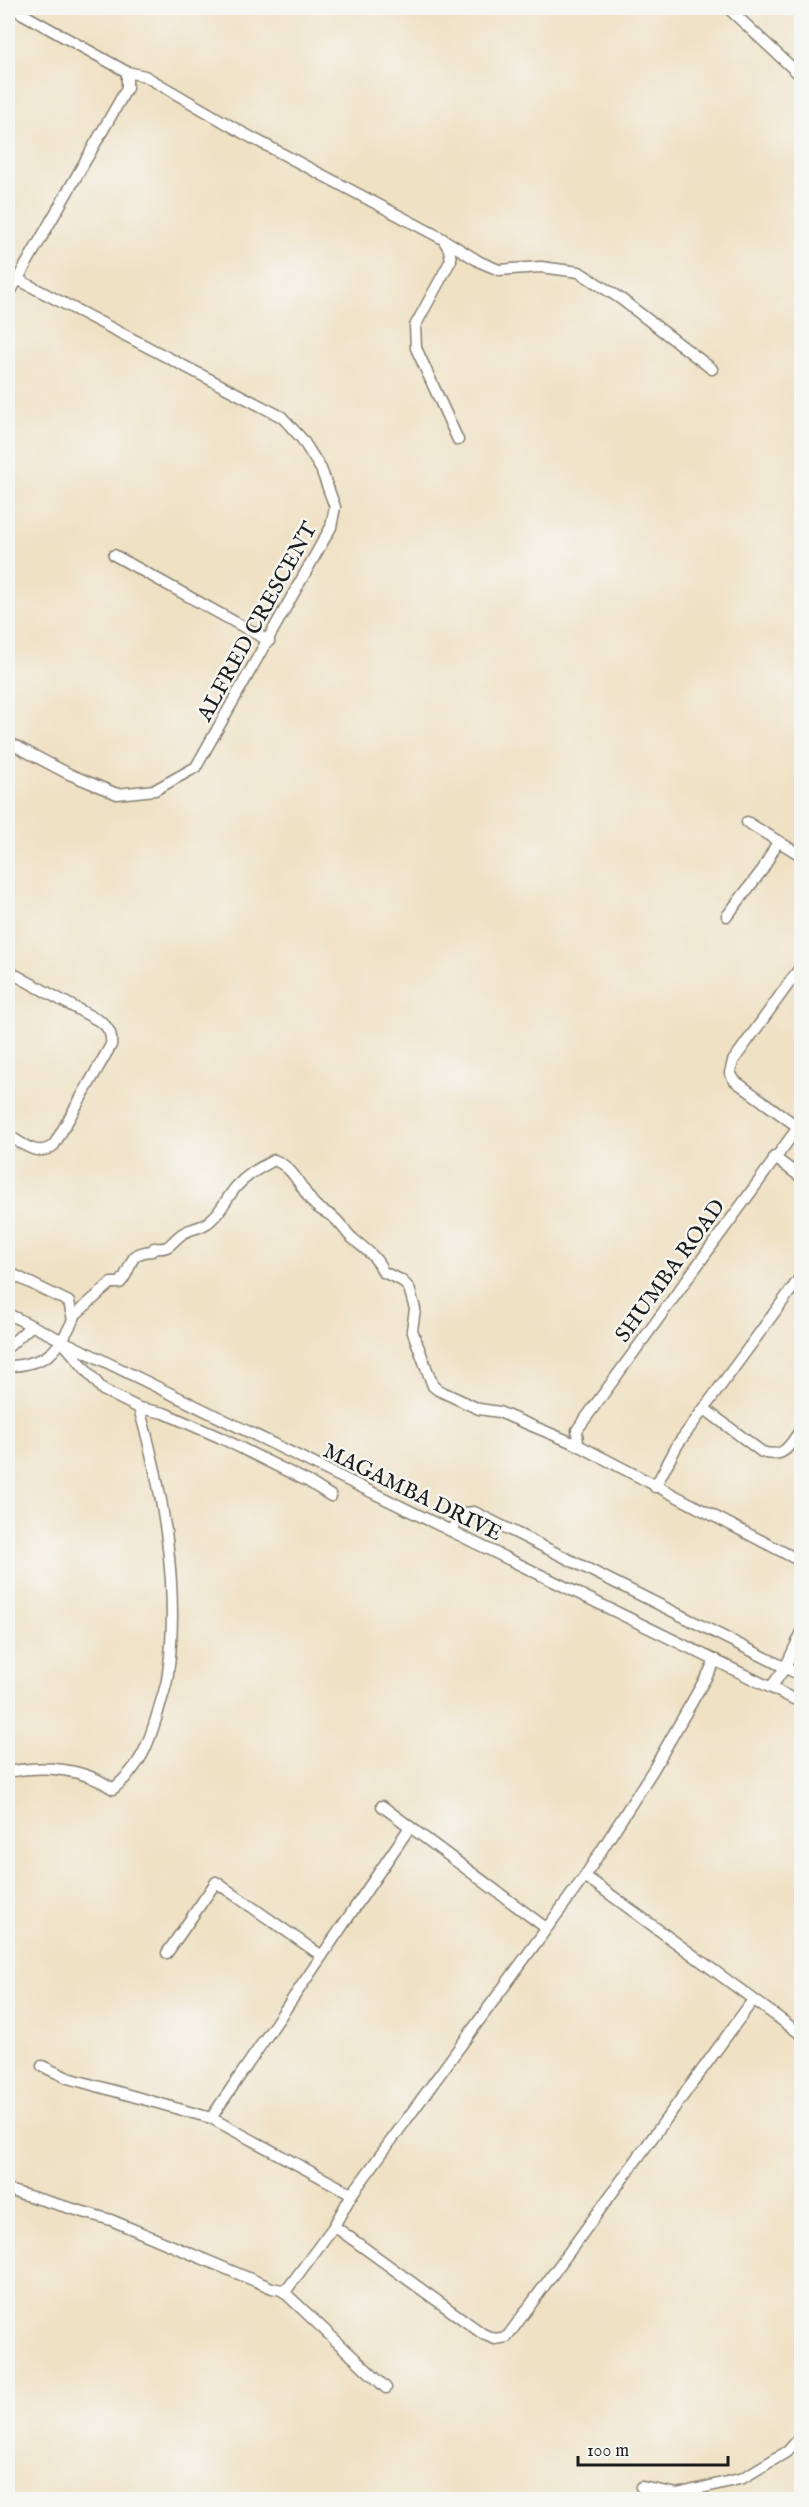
<svg xmlns="http://www.w3.org/2000/svg" width="809" height="2507" viewBox="0 0 809 2507" font-family="'IM FELL English',serif">
<style>
.lines{fill:none;stroke-linecap:round;stroke-linejoin:round}
.minor-casing{stroke:#867e70;stroke-width:13}
.minor{stroke:#fff;stroke-width:10}
.labels{text-anchor:middle;stroke-width:5;stroke-linejoin:round;paint-order:stroke}
.street-label{font-size:22px;fill:#1c1c1c;stroke:#f6f6f2}
</style>
<rect width="100%" height="100%" fill="#f6f6f2"/>
<filter id="ink" filterUnits="userSpaceOnUse"><feTurbulence type="fractalNoise" baseFrequency=".0167" numOctaves="2"/><feDisplacementMap in="SourceGraphic" scale="12" xChannelSelector="R" yChannelSelector="G"/><feConvolveMatrix kernelMatrix="1 2 1 2 8 2 1 2 1" color-interpolation-filters="sRGB"/></filter>
<filter id="wash" filterUnits="userSpaceOnUse"><feTurbulence type="fractalNoise" baseFrequency=".008" numOctaves="4" result="noise"/><feDisplacementMap in="SourceGraphic" scale="24" xChannelSelector="R" yChannelSelector="G"/><feGaussianBlur stdDeviation="1.35" result="paint"/><feColorMatrix in="noise" values="0 0 0 0 0 0 0 0 0 0 0 0 0 0 0 0 0 1.4 0 .05"/><feComposite in="paint" operator="in"/></filter>
<g filter="url(#wash)">
<rect width="100%" height="100%" fill="#efe1c4"/>
</g>
<g filter="url(#ink)">
<g class="lines">
<g class="minor-casing">
<g id="minor">
<path d="M12,8L127,72L145,76L243,133L443,239L449,249L451,260L415,326L416,348L458,440"/>
<path d="M728,8L802,77"/>
<path d="M446,241L480,262L499,270L541,267L579,272L621,299L712,369"/>
<path d="M8,296L127,88V72"/>
<path d="M114,555L269,641"/>
<path d="M8,742L69,774L117,794L155,790L196,767L331,527L335,507L321,469L302,439L282,417L17,279"/>
<path d="M747,822L802,856"/>
<path d="M727,916L763,869L778,841"/>
<path d="M8,971L103,1023C110,1031 112,1035 111,1045L54,1145C38,1158 23,1144 8,1135"/>
<path d="M798,1127L735,1081L730,1073L733,1061L802,965"/>
<path d="M774,1157L802,1178"/>
<path d="M8,1272L69,1302L73,1320C58,1351 49,1362 13,1366"/>
<path d="M8,1314L802,1703"/>
<path d="M73,1320L76,1314L111,1283H120C135,1266 125,1253 152,1251L154,1248C172,1250 170,1242 182,1234C192,1227 202,1230 214,1217C223,1208 228,1196 236,1187C247,1174 260,1168 274,1160C295,1168 300,1188 314,1204C319,1210 327,1212 333,1217C340,1223 344,1229 349,1235C361,1247 377,1255 383,1272L401,1280L409,1288L415,1309L412,1330L433,1386L438,1390L479,1409L499,1412L578,1445L802,1562"/>
<path d="M8,1347L31,1326"/>
<path d="M139,1408L164,1413L219,1437L309,1482L331,1496"/>
<path d="M706,1410L762,1452C786,1459 789,1445 802,1428"/>
<path d="M578,1445L577,1430L802,1122"/>
<path d="M655,1487L678,1444L802,1275"/>
<path d="M450,1530L467,1513L474,1512L802,1676"/>
<path d="M771,1687L785,1668L802,1632"/>
<path d="M8,1772C43,1765 84,1768 113,1789C141,1766 148,1746 158,1712C161,1700 167,1686 168,1673C180,1588 163,1490 139,1408L103,1390L66,1346"/>
<path d="M382,1806L546,1928"/>
<path d="M585,1876L802,2035"/>
<path d="M167,1953L216,1882L322,1956"/>
<path d="M42,2066L68,2078L211,2118"/>
<path d="M8,2190L111,2220L272,2288L282,2290L288,2288L334,2226L352,2194L585,1876L653,1770L716,1660"/>
<path d="M352,2194L211,2118L410,1827"/>
<path d="M334,2226L483,2334L495,2339L507,2337L753,2000"/>
<path d="M282,2290L386,2388"/>
<path d="M641,2487L677,2494L743,2478L788,2451L802,2435"/>
</g>
</g>
<use href="#minor" class="minor"/>
</g>
</g>
<g class="labels">
<g class="street-label">
<text transform="translate(256 621) rotate(-61)" y="8">ALFRED CRESCENT</text>
<text transform="translate(669 1270) rotate(-54)" y="8">SHUMBA ROAD</text>
<text transform="translate(413 1491) rotate(26)" y="8">MAGAMBA DRIVE</text>
</g>
</g>
<rect width="809" height="2507" fill="none" stroke="#f6f6f2" stroke-width="30"/>
<path d="M578 2456v9h150v-9" fill="none" stroke="#1c1c1c" stroke-width="3"/>
<text x="587" y="2456" font-size="18" fill="#1c1c1c" stroke="#f6f6f2" stroke-width="4.5" paint-order="stroke">100 m</text>
</svg>
